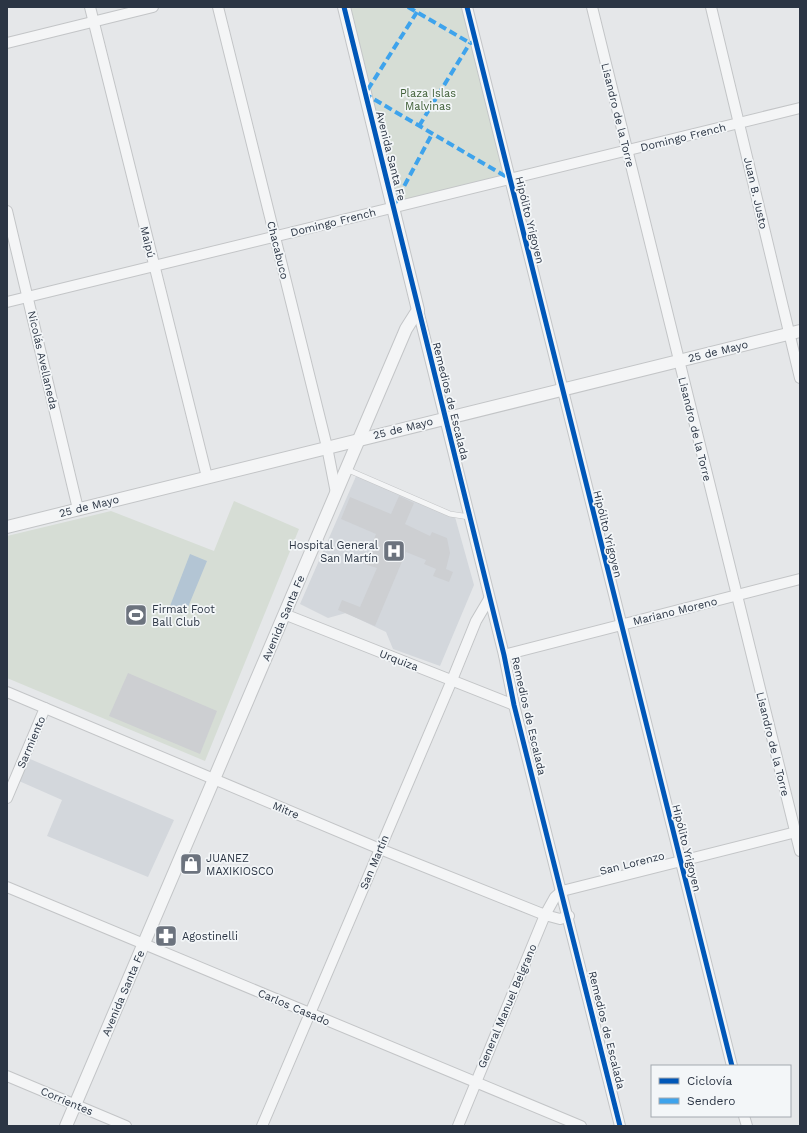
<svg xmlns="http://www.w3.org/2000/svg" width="807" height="1133" viewBox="0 0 807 1133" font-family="'Work Sans',sans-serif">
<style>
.built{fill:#d3d7dc}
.green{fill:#d6ddd5}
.water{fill:#b3c5d4}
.building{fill:#cdcfd2}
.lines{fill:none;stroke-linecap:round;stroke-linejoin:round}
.service-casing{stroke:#c3c5c7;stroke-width:6}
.minor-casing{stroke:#c3c5c7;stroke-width:12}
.tertiary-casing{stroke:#c3c5c7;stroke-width:14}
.service{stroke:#f4f5f6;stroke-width:5}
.minor{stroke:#f4f5f6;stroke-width:10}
.tertiary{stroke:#f4f5f6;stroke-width:12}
.quiet{stroke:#3ea3ec;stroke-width:4;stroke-dasharray:8 4;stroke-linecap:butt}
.cycleway-casing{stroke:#f3f6f8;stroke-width:8}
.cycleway{stroke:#0057b8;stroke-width:5}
.labels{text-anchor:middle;stroke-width:3.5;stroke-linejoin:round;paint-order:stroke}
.park-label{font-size:11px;fill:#416038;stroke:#f3f6f8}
.street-label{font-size:11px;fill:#2b3544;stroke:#f3f6f8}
.poi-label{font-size:11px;fill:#2b3544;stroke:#f3f6f8;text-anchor:start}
</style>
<rect width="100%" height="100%" fill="#e5e7e9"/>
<g class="built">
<path d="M357,474L455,517L474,585L440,666L393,649L386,632L346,613L328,618L300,604Z"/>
<path d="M30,759L174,820L148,877L47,836L62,800L19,781Z"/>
</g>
<g class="green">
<path d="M344,7H467L510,179L393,207Z"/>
<path d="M234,501L299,529L205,761L7,678V536L111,511L214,551Z"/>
</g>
<path class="water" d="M190,554L207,561L186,612L178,607L170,606Z"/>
<g class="building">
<path d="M399,496L414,503L405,524L430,536L432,532L447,538L450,553L446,569L453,572L449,582L433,576L436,569L424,564L426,560L406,552L375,626L338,610L342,600L360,607L377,568L364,564L376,534L341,519L350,497L391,514Z"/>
<path d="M128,673L217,711L200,754L109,716Z"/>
</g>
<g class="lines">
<g class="service-casing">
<path id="service" d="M346,469L450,514L469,517"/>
</g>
<g class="minor-casing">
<g id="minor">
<path d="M90,7L207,477"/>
<path d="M218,7L327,447L336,493"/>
<path d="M467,7L732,1066"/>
<path d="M592,7L800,851"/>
<path d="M711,7L800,378"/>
<path d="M7,43L153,7"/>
<path d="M7,211L78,509"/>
<path d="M7,302L800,108"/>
<path d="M418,310L504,655L514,705L620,1126"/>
<path d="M284,614L514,705"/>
<path d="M504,655L800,579"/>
<path d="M7,692L380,849L545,915L560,919L569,916"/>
<path d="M7,798L45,708"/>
<path d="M7,887L581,1126"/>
<path d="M7,1076L126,1126"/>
<path d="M744,1116L747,1126"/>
<path d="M262,1126L452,680L476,621L489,599"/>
<path d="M458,1126L545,915L555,897L562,891L800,831"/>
</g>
</g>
<g class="tertiary-casing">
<g id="tertiary">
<path d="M7,527L800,331"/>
<path d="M66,1126L406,329L418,310L344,7"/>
</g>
</g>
<use href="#service" class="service"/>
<use href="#minor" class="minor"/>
<use href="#tertiary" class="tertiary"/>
<g class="quiet">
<path d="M408,7L470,43L474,42"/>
<path d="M417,12L365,94L510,179"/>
<path d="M419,126L470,43"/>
<path d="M393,207L432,134"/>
</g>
<g class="cycleway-casing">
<g id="cycleway">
<path d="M344,7L504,655L514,705L620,1126"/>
<path d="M467,7L732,1066"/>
</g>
</g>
<use href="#cycleway" class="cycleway"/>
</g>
<defs>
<g id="hospital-square" transform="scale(1.15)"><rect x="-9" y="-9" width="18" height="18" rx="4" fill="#6c737e" stroke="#f3f6f8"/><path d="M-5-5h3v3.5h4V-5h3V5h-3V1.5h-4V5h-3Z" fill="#fff"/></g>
<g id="stadium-square" transform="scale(1.15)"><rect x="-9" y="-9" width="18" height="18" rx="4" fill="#6c737e" stroke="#f3f6f8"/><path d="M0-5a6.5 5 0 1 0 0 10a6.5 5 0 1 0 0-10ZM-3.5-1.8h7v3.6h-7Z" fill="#fff"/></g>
<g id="shop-square" transform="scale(1.15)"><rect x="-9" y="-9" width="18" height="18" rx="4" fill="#6c737e" stroke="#f3f6f8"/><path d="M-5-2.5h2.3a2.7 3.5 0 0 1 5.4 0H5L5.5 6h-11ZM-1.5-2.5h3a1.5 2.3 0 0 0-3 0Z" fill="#fff"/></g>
<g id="pharmacy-square" transform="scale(1.15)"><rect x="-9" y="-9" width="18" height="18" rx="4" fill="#6c737e" stroke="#f3f6f8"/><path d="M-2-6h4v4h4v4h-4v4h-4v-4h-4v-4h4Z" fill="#fff"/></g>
</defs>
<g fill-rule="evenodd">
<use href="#hospital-square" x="394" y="551"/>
<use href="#stadium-square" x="136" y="615"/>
<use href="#shop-square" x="191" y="864"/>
<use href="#pharmacy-square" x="166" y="936"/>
</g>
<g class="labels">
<g class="park-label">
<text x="428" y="97">Plaza Islas<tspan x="428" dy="13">Malvinas</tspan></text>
</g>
<g class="street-label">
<text transform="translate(618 115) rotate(76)" y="4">Lisandro de la Torre</text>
<text transform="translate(683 137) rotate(-14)" y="4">Domingo French</text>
<text transform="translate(391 156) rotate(76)" y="4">Avenida Santa Fe</text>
<text transform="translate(756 193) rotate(77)" y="4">Juan B. Justo</text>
<text transform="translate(530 220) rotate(76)" y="4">Hipólito Yrigoyen</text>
<text transform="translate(333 222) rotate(-14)" y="4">Domingo French</text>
<text transform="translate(148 242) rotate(76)" y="4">Maipú</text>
<text transform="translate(278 250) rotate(76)" y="4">Chacabuco</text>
<text transform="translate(718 351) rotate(-14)" y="4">25 de Mayo</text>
<text transform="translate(43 360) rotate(77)" y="4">Nicolás Avellaneda</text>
<text transform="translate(451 401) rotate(76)" y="4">Remedios de Escalada</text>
<text transform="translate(403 428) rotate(-14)" y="4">25 de Mayo</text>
<text transform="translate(695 429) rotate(76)" y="4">Lisandro de la Torre</text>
<text transform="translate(89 506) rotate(-14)" y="4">25 de Mayo</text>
<text transform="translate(608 534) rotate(76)" y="4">Hipólito Yrigoyen</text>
<text transform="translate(675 611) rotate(-14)" y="4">Mariano Moreno</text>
<text transform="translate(283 618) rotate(-67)" y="4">Avenida Santa Fe</text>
<text transform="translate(399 660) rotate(21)" y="4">Urquiza</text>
<text transform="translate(529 716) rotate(77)" y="4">Remedios de Escalada</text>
<text transform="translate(31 742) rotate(-67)" y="4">Sarmiento</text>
<text transform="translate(773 744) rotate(76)" y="4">Lisandro de la Torre</text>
<text transform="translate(286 810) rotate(23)" y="4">Mitre</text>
<text transform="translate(687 848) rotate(76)" y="4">Hipólito Yrigoyen</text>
<text transform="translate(374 862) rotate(-67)" y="4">San Martín</text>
<text transform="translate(632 863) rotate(-14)" y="4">San Lorenzo</text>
<text transform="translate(123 993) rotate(-67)" y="4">Avenida Santa Fe</text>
<text transform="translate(507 1006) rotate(-67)" y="4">General Manuel Belgrano</text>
<text transform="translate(294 1007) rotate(23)" y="4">Carlos Casado</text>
<text transform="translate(607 1030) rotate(76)" y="4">Remedios de Escalada</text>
<text transform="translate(67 1101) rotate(23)" y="4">Corrientes</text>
</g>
<g class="poi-label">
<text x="378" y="549" text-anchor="end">Hospital General<tspan x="378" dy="13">San Martín</tspan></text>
<text x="152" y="613">Firmat Foot<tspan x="152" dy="13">Ball Club</tspan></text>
<text x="206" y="862">JUANEZ<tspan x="206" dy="13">MAXIKIOSCO</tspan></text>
<text x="182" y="940">Agostinelli</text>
</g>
</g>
<rect width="807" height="1133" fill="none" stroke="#2b3544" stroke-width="16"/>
<rect x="651" y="1065" width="140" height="52" fill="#f3f6f8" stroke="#a3a9b0"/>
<rect x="659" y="1078" width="20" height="6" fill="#0057b8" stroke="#a3a9b0"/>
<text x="687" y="1085" font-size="12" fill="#2b3544">Ciclovía</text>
<rect x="659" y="1098" width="20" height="6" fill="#3ea3ec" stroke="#a3a9b0"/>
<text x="687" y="1105" font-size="12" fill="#2b3544">Sendero</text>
</svg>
